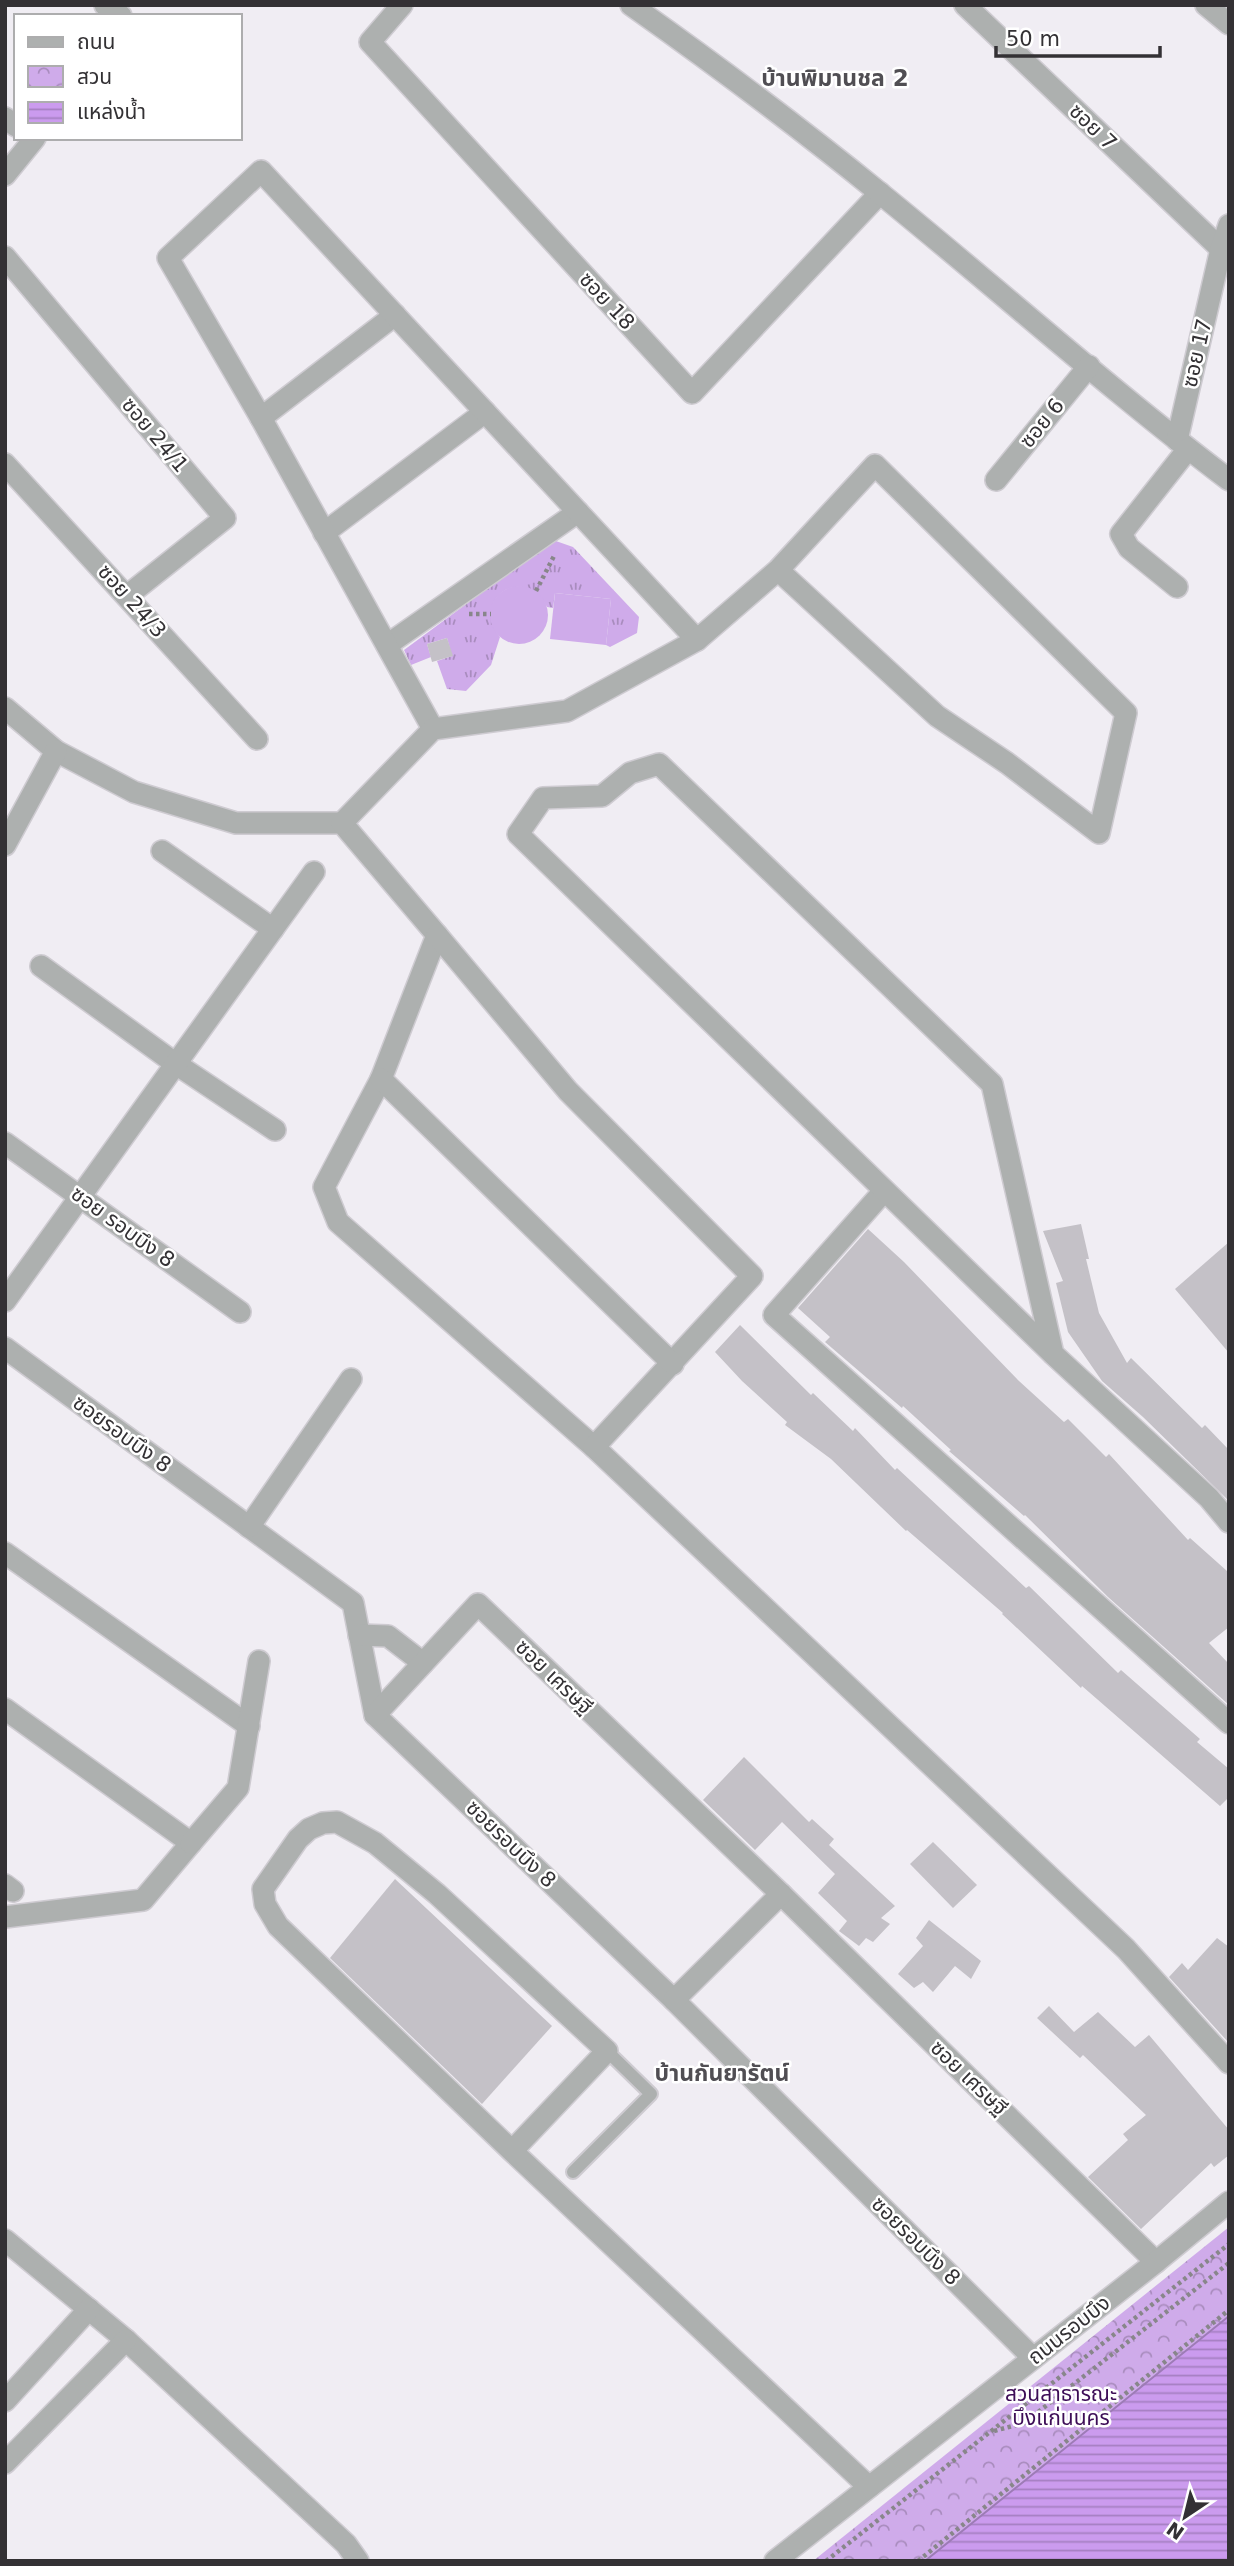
<svg xmlns="http://www.w3.org/2000/svg" width="1234" height="2566" viewBox="0 0 1234 2566" font-family="'DejaVu Sans','Noto Sans Thai',sans-serif">
<style>
.grass{fill:url(#grass-tufts)}
.park{fill:url(#park-crowns)}
.pitch{fill:#cfabea}
.water{fill:url(#water-rules);stroke:#9d7bb6;stroke-width:2}
.building{fill:#c4c1c7}
.lines{fill:none;stroke-linecap:round;stroke-linejoin:round}
.service-casing{stroke:#cecbd1;stroke-width:16}
.minor-casing{stroke:#cecbd1;stroke-width:24}
.tertiary-casing{stroke:#cecbd1;stroke-width:24}
.path{stroke:#88868a;stroke-width:4.5;stroke-dasharray:3.5 3.5;stroke-linecap:butt}
.service{stroke:#adb0af;stroke-width:12}
.minor{stroke:#adb0af;stroke-width:21}
.tertiary{stroke:#adb0af;stroke-width:21}
.labels{text-anchor:middle;stroke-width:5;stroke-linejoin:round;paint-order:stroke}
.street-label{font-size:21px;fill:#333134;stroke:#fff}
.park-label{font-size:21px;fill:#3d0d57;stroke:#fff}
.neighbourhood-label{font-size:23px;font-weight:bold;fill:#504e53;stroke:#fff}
</style>
<defs>
<pattern id="grass-tufts" width="24" height="20" patternUnits="userSpaceOnUse" patternTransform="scale(1.75)"><rect width="24" height="20" fill="#cfabea"/><path d="M3 7l-1-3M5 7V3M7 7l1-3M15 17l-1-3M17 17v-4M19 17l1-3" fill="none" stroke="#a98cbe"/></pattern>
<pattern id="park-crowns" width="20" height="18" patternUnits="userSpaceOnUse" patternTransform="scale(1.75)"><rect width="20" height="18" fill="#cfabea"/><path d="M2 6a3 3 0 1 1 6 0M12 15a3 3 0 1 1 6 0" fill="none" stroke="#a98cbe"/></pattern>
<pattern id="water-rules" width="6" height="5" patternUnits="userSpaceOnUse" patternTransform="scale(1.75)"><rect width="6" height="5" fill="#cb9bee"/><path d="M0 2.5h6" fill="none" stroke="#a57fc2"/></pattern>
</defs>
<rect width="100%" height="100%" fill="#f0edf3"/>
<path class="grass" d="M553,540L573,547L639,617L637,633L610,647L606,645L611,599L555,593L553,608L547,607C525,564 470,597 500,637L491,665L466,691L447,689L437,661L452,656L447,638L427,644L431,657L411,665L404,650Z"/>
<path class="park" d="M1229,2227V2316L925,2561H813Z"/>
<g class="pitch">
<circle cx="519" cy="615" r="29"/>
<path d="M555,593L611,599L606,645L550,639Z"/>
</g>
<path class="water" d="M1229,2316V2561H925Z"/>
<g class="building">
<path d="M447,638L453,656L432,662L427,644Z"/>
<path d="M1081,1224L1089,1259H1086L1099,1313L1127,1363L1131,1358L1202,1428L1205,1425L1229,1450V1501L1143,1417L1102,1381L1068,1332L1056,1283L1063,1281L1043,1231Z"/>
<path d="M868,1229L904,1262L1019,1381L1064,1422L1068,1419L1106,1457L1109,1454L1188,1540L1190,1538L1227,1571L1229,1627L1209,1643L1229,1664V1705L1108,1597L1025,1515L1024,1516L949,1451L951,1450L903,1406L902,1408L825,1342L830,1337L798,1308Z"/>
<path d="M1229,1242V1353L1175,1289Z"/>
<path d="M740,1325L811,1395L813,1393L853,1431L855,1428L895,1470L897,1468L1026,1588L1029,1586L1118,1673L1121,1670L1200,1739L1197,1742L1229,1769V1797L1220,1806L1082,1686L1081,1688L1002,1614L1003,1613L907,1530L906,1531L831,1459L785,1425L787,1422L742,1381L715,1352Z"/>
<path d="M744,1757L809,1822L812,1819L834,1839L829,1845L895,1906L881,1918L890,1924L873,1942L866,1938L859,1946L839,1931L847,1921L818,1893L835,1874L782,1822L755,1850L703,1800Z"/>
<path d="M933,1842L977,1885L953,1908L910,1864Z"/>
<path d="M395,1879L552,2026L482,2104L330,1958Z"/>
<path d="M929,1920L981,1961L971,1979L955,1966L933,1992L923,1982L914,1988L898,1974L923,1946L916,1938Z"/>
<path d="M1217,1938L1229,1947V2043L1169,1977L1182,1963L1188,1970Z"/>
<path d="M1049,2006L1074,2032L1098,2012L1135,2047L1149,2035L1229,2130V2155L1214,2167L1211,2163L1141,2229L1088,2177L1128,2140L1123,2134L1146,2115L1083,2055L1080,2058L1037,2018Z"/>
</g>
<g class="lines">
<g class="service-casing">
<path id="service" d="M573,2172L651,2094L607,2051"/>
</g>
<g class="minor-casing">
<g id="minor">
<path d="M105,5L121,16"/>
<path d="M402,5L370,42L692,393L880,193"/>
<path d="M631,5C716,65 800,128 881,194C997,288 1109,389 1229,480"/>
<path d="M965,5L1221,249"/>
<path d="M1206,5L1229,24"/>
<path d="M5,118L16,126"/>
<path d="M5,175L35,138"/>
<path d="M5,257L225,518L127,596"/>
<path d="M261,418L395,315"/>
<path d="M1177,440L1221,249L1229,225"/>
<path d="M5,464L257,739"/>
<path d="M996,480L1089,366"/>
<path d="M324,533L485,412"/>
<path d="M1177,587L1129,548L1121,534L1188,449"/>
<path d="M387,645L578,512"/>
<path d="M5,708L56,751L134,792L236,823H342L437,935L381,1079L324,1187L338,1222L594,1447L1126,1949L1229,2063"/>
<path d="M433,729L261,418L168,258L261,171L697,640"/>
<path d="M342,823L433,729L567,711L697,640L778,570L875,465L1126,713L1099,833L1007,763L937,716L778,570"/>
<path d="M5,845L56,751"/>
<path d="M162,851L273,929"/>
<path d="M437,935L568,1091L752,1276L594,1447"/>
<path d="M41,966L176,1064L275,1130"/>
<path d="M381,1079L673,1364"/>
<path d="M5,1143L240,1312"/>
<path d="M884,1191L774,1315L1229,1723"/>
<path d="M5,1301L314,872"/>
<path d="M5,1348L353,1603L375,1715L674,2000L1033,2358"/>
<path d="M1053,1354L992,1084L659,764L630,773L602,796L543,798L518,834L1053,1354L1209,1498L1229,1522"/>
<path d="M249,1527L351,1379"/>
<path d="M5,1553L249,1726"/>
<path d="M359,1635L388,1636L423,1663"/>
<path d="M5,1709L191,1843L143,1900L5,1917"/>
<path d="M375,1715L478,1604L781,1894L1156,2262"/>
<path d="M191,1843L238,1788L259,1661"/>
<path d="M5,1885L13,1891"/>
<path d="M674,2000L781,1894"/>
<path d="M512,2151L607,2051L437,1894L375,1843L337,1822L323,1823L309,1829L298,1839L263,1889L265,1904L278,1926L512,2151L869,2487"/>
<path d="M5,2240L126,2340L346,2544L358,2561"/>
<path d="M5,2401L89,2309"/>
<path d="M5,2463L126,2340"/>
</g>
</g>
<g class="tertiary-casing">
<path id="tertiary" d="M775,2561L1156,2262L1229,2202"/>
</g>
<g class="path">
<path d="M536,591L554,556"/>
<path d="M469,614H491"/>
<path d="M994,2431L1024,2423L1229,2263"/>
<path d="M826,2561L1229,2244"/>
<path d="M918,2561L1229,2310"/>
</g>
<use href="#service" class="service"/>
<use href="#minor" class="minor"/>
<use href="#tertiary" class="tertiary"/>
</g>
<g class="labels">
<g class="street-label">
<text transform="translate(1093 127) rotate(44)" y="7">ซอย 7</text>
<text transform="translate(607 301) rotate(47)" y="7">ซอย 18</text>
<text transform="translate(1197 353) rotate(-77)" y="7">ซอย 17</text>
<text transform="translate(1042 423) rotate(-51)" y="7">ซอย 6</text>
<text transform="translate(155 435) rotate(50)" y="7">ซอย 24/1</text>
<text transform="translate(132 601) rotate(48)" y="7">ซอย 24/3</text>
<text transform="translate(123 1227) rotate(36)" y="7">ซอย รอบบึง 8</text>
<text transform="translate(122 1434) rotate(36)" y="7">ซอยรอบบึง 8</text>
<text transform="translate(554 1677) rotate(44)" y="7">ซอย เศรษฐี</text>
<text transform="translate(511 1844) rotate(44)" y="7">ซอยรอบบึง 8</text>
<text transform="translate(969 2078) rotate(44)" y="7">ซอย เศรษฐี</text>
<text transform="translate(916 2241) rotate(45)" y="7">ซอยรอบบึง 8</text>
<text transform="translate(1069 2330) rotate(-38)" y="7">ถนนรอบบึง</text>
</g>
<g class="park-label">
<text x="1061" y="2401">สวนสาธารณะ<tspan x="1061" dy="24">บึงแก่นนคร</tspan></text>
</g>
<g class="neighbourhood-label">
<text x="835" y="86">บ้านพิมานชล 2</text>
<text x="722" y="2081">บ้านกันยารัตน์</text>
</g>
</g>
<rect width="1234" height="2566" fill="none" stroke="#333134" stroke-width="14"/>
<rect x="14" y="14" width="228" height="126" fill="#ffffff" stroke="#adadae" stroke-width="2"/>
<rect x="28" y="37" width="35" height="10" fill="#adb0af" stroke="#adadae" stroke-width="2"/>
<text x="77" y="49" font-size="21" fill="#333134">ถนน</text>
<rect x="28" y="66" width="35" height="21" fill="url(#park-crowns)" stroke="#adadae" stroke-width="2"/>
<text x="77" y="84" font-size="21" fill="#333134">สวน</text>
<rect x="28" y="102" width="35" height="21" fill="url(#water-rules)" stroke="#adadae" stroke-width="2"/>
<text x="77" y="119" font-size="21" fill="#333134">แหล่งน้ำ</text>
<g transform="translate(1185 2517) rotate(215)" stroke="#ffffff" stroke-width="5" paint-order="stroke">
<path d="M0-5L12 26L0 18L-12 26Z" fill="#333134"/>
<text y="-10" font-size="19" font-weight="bold" text-anchor="middle" fill="#333134">N</text>
</g>
<path d="M996 46v10h164v-10" fill="none" stroke="#333134" stroke-width="3.5"/>
<text x="1006" y="46" font-size="21" fill="#333134" stroke="#ffffff" stroke-width="5" paint-order="stroke">50 m</text>
</svg>
